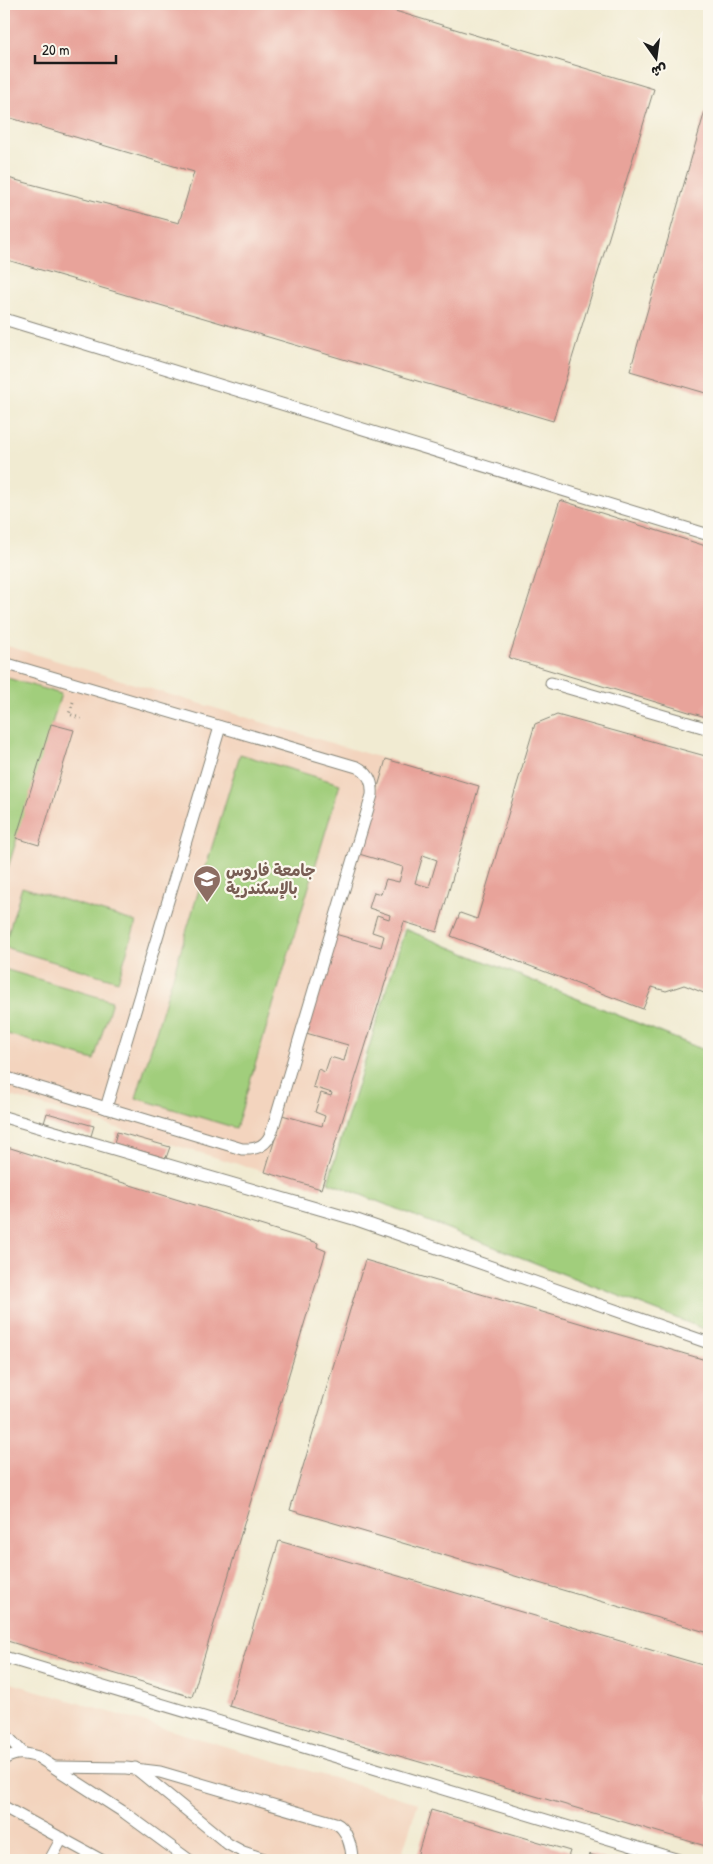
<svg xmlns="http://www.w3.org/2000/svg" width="713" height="1864" viewBox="0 0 713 1864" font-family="'Patrick Hand','Playpen Sans Arabic',sans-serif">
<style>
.built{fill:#f3d4be}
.green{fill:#a1ce7c;stroke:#5e754c}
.building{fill:#e8a39a;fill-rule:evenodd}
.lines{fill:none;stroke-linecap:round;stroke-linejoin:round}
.service-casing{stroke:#868477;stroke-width:13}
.path{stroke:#868477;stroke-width:3;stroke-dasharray:1 4;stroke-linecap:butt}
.service{stroke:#fff;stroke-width:11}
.labels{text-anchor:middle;stroke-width:4.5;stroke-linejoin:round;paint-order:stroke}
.education-label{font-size:16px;font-weight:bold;fill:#785e54;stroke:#fbf7ec;text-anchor:start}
</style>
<rect width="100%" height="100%" fill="#fbf7ec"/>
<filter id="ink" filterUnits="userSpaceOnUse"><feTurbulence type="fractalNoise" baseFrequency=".02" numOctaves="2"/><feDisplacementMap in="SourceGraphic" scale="10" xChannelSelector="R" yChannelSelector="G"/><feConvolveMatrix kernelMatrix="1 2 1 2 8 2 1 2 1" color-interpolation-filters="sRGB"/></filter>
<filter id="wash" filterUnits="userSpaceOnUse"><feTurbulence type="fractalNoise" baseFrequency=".0096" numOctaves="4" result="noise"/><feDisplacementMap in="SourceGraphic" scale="20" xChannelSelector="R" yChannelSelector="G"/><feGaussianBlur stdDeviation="1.12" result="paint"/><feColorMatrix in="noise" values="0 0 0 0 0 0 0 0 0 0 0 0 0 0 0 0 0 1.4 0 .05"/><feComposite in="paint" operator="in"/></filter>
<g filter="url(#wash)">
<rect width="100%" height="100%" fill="#f1ebd2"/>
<g class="built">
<path d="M4,645L445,777L404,922L321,1189L4,1094Z"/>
<path d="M4,1681L418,1803L400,1860H4Z"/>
</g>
<g class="green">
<path d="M4,677L61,694L4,881Z"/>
<path d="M240,754L340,784L236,1128L136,1098Z"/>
<path d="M22,887L136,922L118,981L4,947Z"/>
<path d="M405,929L709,1052V1331L328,1182Z"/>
<path d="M4,969L112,1001L94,1060L4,1033Z"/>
</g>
<g id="blocks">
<g class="building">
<path d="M4,4H372L654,89L553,421L4,259V177L179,223L194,172L4,116Z"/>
<path d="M709,97V394L630,371Z"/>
<path d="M560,500L709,547V718L509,658Z"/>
<path d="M557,715L709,757V995L684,985L666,991L652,987L643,1009L451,936L460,913L477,919L535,724Z"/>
<path d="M51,724L74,730L39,845L16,838Z"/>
<path d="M386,759L479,786L437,932L404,922L321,1189L265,1172L282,1115L322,1126L325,1116L315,1112L321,1093L331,1096L332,1093L313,1087L318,1069L325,1072L330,1057L344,1061L348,1045L306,1033L335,934L381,947L384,936L372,932L377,915L389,919L390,915L369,908L374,892L381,894L386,879L399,882L403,867L359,854ZM423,855L437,860L429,887L415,883Z"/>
<path d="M47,1113L94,1126L91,1136L44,1123Z"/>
<path d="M117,1132L170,1147L166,1158L114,1143Z"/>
<path d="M4,1146L318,1243L317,1247L326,1251L192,1697L4,1640Z"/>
<path d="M365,1260L709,1361V1633L290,1510Z"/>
<path d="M279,1541L709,1667V1847L229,1706Z"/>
<path d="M431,1810L570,1851L567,1860H416Z"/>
<path d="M589,1854L608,1860H587Z"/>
</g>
</g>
</g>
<g filter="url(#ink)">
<use href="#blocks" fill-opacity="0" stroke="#868477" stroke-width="1"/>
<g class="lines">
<g class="service-casing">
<g id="service">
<path d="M4,319L709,535"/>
<path d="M4,663L357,767C369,773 373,782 372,795L272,1131C267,1145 258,1150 242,1149L4,1077"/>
<path d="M551,683L709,729"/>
<path d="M106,1108L220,727"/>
<path d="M4,1117L357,1220L709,1343"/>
<path d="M4,1657L679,1860"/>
<path d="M4,1733L23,1753"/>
<path d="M4,1759C16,1752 24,1753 38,1757L125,1813L189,1860"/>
<path d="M55,1767L126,1768L160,1772L335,1823C347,1828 352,1848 352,1860"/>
<path d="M135,1768L228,1844L243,1852L267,1860"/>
<path d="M4,1807L101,1860"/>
<path d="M50,1860L62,1838"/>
</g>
</g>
<path class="path" d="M73,702L69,714L82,719"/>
<use href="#service" class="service"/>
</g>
</g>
<defs>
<g id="university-pin" transform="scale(1.4375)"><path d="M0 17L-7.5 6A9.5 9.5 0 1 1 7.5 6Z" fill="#8d6e63" stroke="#fbf7ec"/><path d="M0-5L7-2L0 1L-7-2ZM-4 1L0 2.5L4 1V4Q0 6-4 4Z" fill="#fff"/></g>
</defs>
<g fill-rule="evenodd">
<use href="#university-pin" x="207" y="879"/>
</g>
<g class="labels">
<g class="education-label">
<text x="226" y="876">جامعة فاروس<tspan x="226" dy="18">بالإسكندرية</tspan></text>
</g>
</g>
<rect width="713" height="1864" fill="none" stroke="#fbf7ec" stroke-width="20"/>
<g transform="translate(656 58) rotate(166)" stroke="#fbf7ec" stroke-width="4" paint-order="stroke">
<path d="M0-4L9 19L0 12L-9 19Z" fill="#1c1c1c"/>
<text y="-8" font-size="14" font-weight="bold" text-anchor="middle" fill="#1c1c1c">ش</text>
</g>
<path d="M35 55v8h81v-8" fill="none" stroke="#1c1c1c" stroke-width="2.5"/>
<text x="42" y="55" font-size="15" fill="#1c1c1c" stroke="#fbf7ec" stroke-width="4" paint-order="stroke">20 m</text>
</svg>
